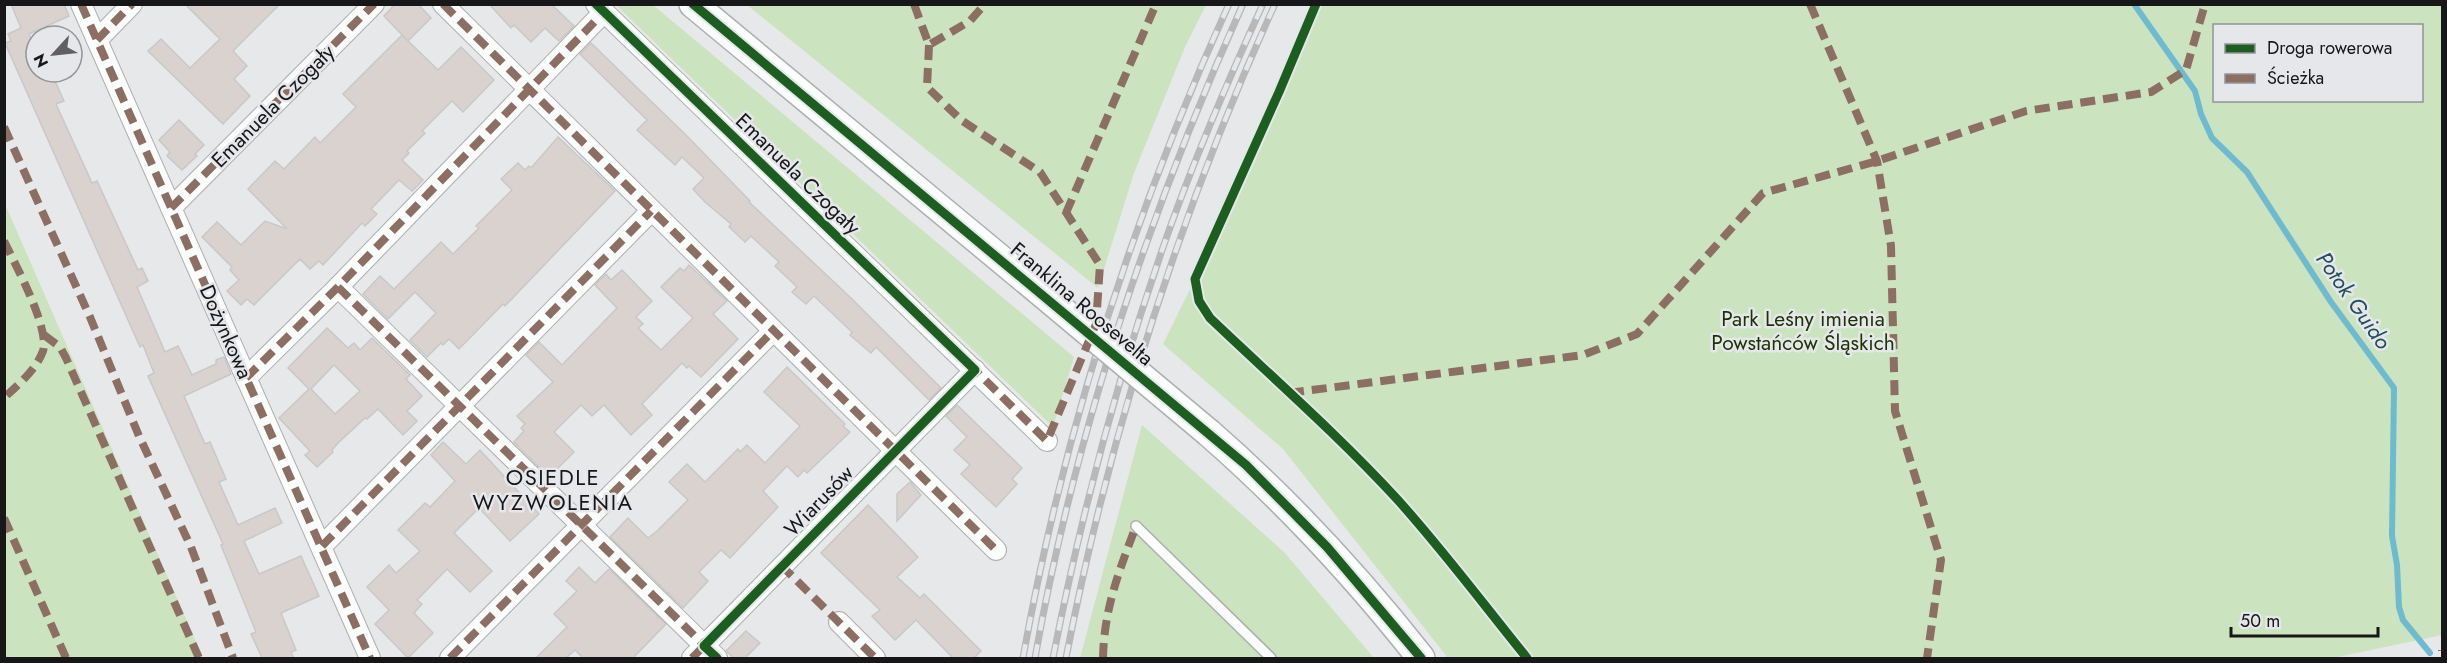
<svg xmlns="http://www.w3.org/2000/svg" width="2447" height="663" viewBox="0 0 2447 663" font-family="Jost,sans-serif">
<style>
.green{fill:#cce3bf;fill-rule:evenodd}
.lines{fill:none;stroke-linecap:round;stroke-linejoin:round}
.stream{stroke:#6ebad1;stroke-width:6}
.building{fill:#dad2ce;stroke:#c9c8c8;stroke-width:1.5;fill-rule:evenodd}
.lane-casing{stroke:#adaeaf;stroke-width:12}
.street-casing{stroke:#adaeaf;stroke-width:22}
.secondary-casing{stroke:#adaeaf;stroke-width:30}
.lane{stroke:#fbfcfc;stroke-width:9}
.street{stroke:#fbfcfc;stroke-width:20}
.secondary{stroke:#fbfcfc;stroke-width:27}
.rail-casing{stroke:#b8b8b9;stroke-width:7}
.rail{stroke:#e6e7eb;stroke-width:4.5;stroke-dasharray:14;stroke-linecap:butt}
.secondary-bridge-casing{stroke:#adaeaf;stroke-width:30;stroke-linecap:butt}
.secondary-bridge{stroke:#fbfcfc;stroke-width:27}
.quiet{stroke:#8d6e63;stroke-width:8;stroke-dasharray:15 8;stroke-linecap:butt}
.cycleway-casing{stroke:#e6e7eb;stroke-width:13}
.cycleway{stroke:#1b5e20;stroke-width:9}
.labels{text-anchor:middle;stroke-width:5;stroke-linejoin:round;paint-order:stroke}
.street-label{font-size:21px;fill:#171719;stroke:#e6e7eb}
.park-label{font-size:21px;fill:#193301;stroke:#e6e7eb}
.water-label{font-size:22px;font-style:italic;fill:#224f5d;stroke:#e6e7eb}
.neighbourhood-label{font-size:22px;letter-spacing:1.5px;fill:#171719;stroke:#e6e7eb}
</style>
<rect width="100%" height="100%" fill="#e7e8ea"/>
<g class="green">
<path d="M616,5H653L1074,357L1053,427Z"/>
<path d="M747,5H1206L1185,47L1134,173L1098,288Z"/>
<path d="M1316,5H2442V635L2333,658H1448L1283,449L1163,344L1195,279ZM2214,26H2422V100H2214Z"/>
<path d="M4,204H5L203,658H5Z"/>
<path d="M1142,425L1284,552L1374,658H1080Z"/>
</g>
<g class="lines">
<path class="stream" d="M2134,4L2195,91L2201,114L2212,138L2247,172L2331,302L2394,388L2392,536L2397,565L2399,607L2403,620L2430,653"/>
</g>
<g class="building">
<path d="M11,4H64L69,16L29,34L36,51V72H51L64,101L56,104L92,183L97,181L138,270L142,268L148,281L137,287L165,352L178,346L192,375L216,364V360L224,357L231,374L184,396L205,444L210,442L226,479L219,482L238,525L275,508L282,523L244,541L259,574L301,556L319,596L281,613L296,650L291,652L294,658H262L251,634L256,632L221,545L223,544L148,376L154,373L143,345L140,347L120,302L5,43L11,41L8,34L21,28Z"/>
<path d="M185,4H280L233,51L247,66L234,79L250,96L223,124L148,51L161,39L190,68L220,39Z"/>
<path d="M395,4H418L431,18L408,41L384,16Z"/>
<path d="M489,4H551L574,26L559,41L545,28L531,42L514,25L511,28Z"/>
<path d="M402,35L438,70L461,47L494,80L463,112L452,101L422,131L425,133L407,151L409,153L402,160L423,180L412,191L399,180L371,209L377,214L365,226L362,223L323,265L319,261L310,269L300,259L254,305L247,299L241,305L227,291L239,280L230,270L232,267L202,237L217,222L241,245L265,221L287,229L248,189L275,161L284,169L315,137L320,143L356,107L343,94Z"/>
<path d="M591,43L688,137L750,201L749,202L852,299L941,388L929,400L876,347L871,353L850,335L852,332L814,296L806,304L792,292L797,287L775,266L779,262L751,236L745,242L729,227L731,224L705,202L693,189L704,178L682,157L675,165L637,130L647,120L580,54Z"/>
<path d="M179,120L204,145L195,154L197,156L182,170L167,156L170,152L159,140Z"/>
<path d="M558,137L615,191L505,306L503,304L459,349L449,339L443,345L441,343L427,357L410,340L436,313L415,292L388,319L363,294L380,276L394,289L441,242L453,254L479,228L476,226L512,190L501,179L518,163L525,170L529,166L531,168Z"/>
<path d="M689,265L727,301L713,314L738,339L701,377L689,366L687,368L682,363L642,404L652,415L631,435L604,405L592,416L581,405L554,432L574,452L549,477L514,442L524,431L521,428L525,424L517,416L553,382L526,355L539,342L562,365L617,308L595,285L606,274L611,280L622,270L652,301L636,317L643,324L638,328L661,350L693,318L661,287L680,268L684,271Z"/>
<path d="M327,328L348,348L354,343L360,350L372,338L410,375L406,379L422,396L407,411L417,421L403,435L378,409L367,419L365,418L338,443L332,450L333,452L317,467L305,455L310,451L279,418L309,389L288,368ZM334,365L360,391L335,414L311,389Z"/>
<path d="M787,367L845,424L843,426L850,432L807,473L804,470L798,477L787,466L763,491L778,507L730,558L721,550L699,572L708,581L683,608L610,537L628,518L648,538L657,531L688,500L669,482L687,464L705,482L738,449L740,452L747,445L765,463L800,426L764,392Z"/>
<path d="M957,405L1022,468L1012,479L1017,484L996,507L961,474L970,465L954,450L967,437L946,416Z"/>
<path d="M443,442L466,464L480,450L539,514L510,541L479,508L454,533L492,571L470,592L447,569L417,600L422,604L414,613L433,633L408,658L375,624L389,610L367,587L389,565L396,573L420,551L398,530L425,503L430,507L455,481L431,455Z"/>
<path d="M910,482L921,495L897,521V494Z"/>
<path d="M868,505L918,557L897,577L920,598L924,594L981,651L974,658H953L916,620L895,640L872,616L880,610L821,553Z"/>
<path d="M579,567L595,583L609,569L666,624L633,658H583L575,650L566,658H536L567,627L554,614L577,591L566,581Z"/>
<path d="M746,631L760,643L745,658H734L726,651Z"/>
</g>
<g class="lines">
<g class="lane-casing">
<g id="lane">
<path d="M1316,4L1279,92L1195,279L1199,301L1210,318C1273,378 1338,435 1397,499C1443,550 1484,605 1527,658"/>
<path d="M1136,526L1271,658"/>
</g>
</g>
<g class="street-casing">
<g id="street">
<path d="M81,4L370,658"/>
<path d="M443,4L996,550"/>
<path d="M596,4L1047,441"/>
<path d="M97,40L132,4"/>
<path d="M171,208L374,4"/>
<path d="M338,287L717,658"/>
<path d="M246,378L338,287L604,12"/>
<path d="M322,546L651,211"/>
<path d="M839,622L875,658"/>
<path d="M450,658L773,331"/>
<path d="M692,658L975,370"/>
</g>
</g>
<g class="secondary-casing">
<g id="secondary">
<path d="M693,4L1026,280"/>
<path d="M1209,433C1287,501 1357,577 1421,658"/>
</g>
</g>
<use href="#lane" class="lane"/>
<use href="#street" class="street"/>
<use href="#secondary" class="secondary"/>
<g class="rail-casing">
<g id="rail">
<path d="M1023,658C1063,434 1134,212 1229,4"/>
<path d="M1035,658C1075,433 1149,213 1243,4"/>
<path d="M1053,658C1082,510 1121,364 1172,222C1199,148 1230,76 1263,4"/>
<path d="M1066,658C1110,432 1179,214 1275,4"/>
</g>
</g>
<use href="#rail" class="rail"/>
<g class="secondary-bridge-casing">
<path id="secondary-bridge" d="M1026,280L1209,433"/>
</g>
<use href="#secondary-bridge" class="secondary-bridge"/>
<g class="quiet">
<path d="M81,4L370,658"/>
<path d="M443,4L996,550"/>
<path d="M914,4L929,45L970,21L985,4"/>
<path d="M1810,4L1877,161L1891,246L1895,411L1941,560L1927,658"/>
<path d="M97,40L132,4"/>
<path d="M929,45L927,87L961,120L1040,172L1100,265L1096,324L1047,441L972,367"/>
<path d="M4,127L90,317L139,436L191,547L233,658"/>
<path d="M171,208L374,4"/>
<path d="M1066,213L1156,4"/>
<path d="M4,241C15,264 50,328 43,351C36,370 19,384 4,398"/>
<path d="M338,287L707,648"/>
<path d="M44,335L60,347L66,358L199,658"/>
<path d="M246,378L338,287L604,12"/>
<path d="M1289,393L1583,355L1637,334L1763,193L1877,161L2026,111L2151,92L2186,70L2205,4"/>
<path d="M4,518L66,658"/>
<path d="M322,546L651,211"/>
<path d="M781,565L875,658"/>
<path d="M2442,650V651"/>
<path d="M450,658L773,331"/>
<path d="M692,658L708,642"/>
<path d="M1103,658C1104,609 1119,571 1136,526"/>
</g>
<g class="cycleway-casing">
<g id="cycleway">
<path d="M596,4L975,370L704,646L717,658"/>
<path d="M693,4L1246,465L1327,547L1421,658"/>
<path d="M1316,4L1279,92L1195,279L1199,301L1210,318C1273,378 1338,435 1397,499C1443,550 1484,605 1527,658"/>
</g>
</g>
<use href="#cycleway" class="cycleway"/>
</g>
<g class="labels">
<g class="street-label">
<text transform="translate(273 106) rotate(-45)" y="7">Emanuela Czogały</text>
<text transform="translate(798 174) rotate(44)" y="7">Emanuela Czogały</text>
<text transform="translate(1082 304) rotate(40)" y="7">Franklina Roosevelta</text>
<text transform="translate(226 332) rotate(66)" y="7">Dożynkowa</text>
<text transform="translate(819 501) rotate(-46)" y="7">Wiarusów</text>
</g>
<g class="park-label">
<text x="1803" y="326">Park Leśny imienia<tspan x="1803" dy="24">Powstańców Śląskich</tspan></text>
</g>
<g class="water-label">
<text transform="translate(2354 300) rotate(55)" y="8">Potok Guido</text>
</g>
<g class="neighbourhood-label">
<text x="553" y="485">OSIEDLE<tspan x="553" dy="25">WYZWOLENIA</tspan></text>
</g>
</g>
<rect width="2447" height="663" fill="none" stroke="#171719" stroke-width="12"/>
<rect x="2213" y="24" width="210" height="78" fill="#e6e7eb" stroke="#939497" stroke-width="1.5"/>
<rect x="2225" y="44" width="30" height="9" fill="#1b5e20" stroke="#939497" stroke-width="1.5"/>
<text x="2267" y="54" font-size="18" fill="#171719">Droga rowerowa</text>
<rect x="2225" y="74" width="30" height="9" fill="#8d6e63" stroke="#939497" stroke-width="1.5"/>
<text x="2267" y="84" font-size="18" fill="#171719">Ścieżka</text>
<g transform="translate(54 54) rotate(243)"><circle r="28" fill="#e6e7eb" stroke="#939497" stroke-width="1.5"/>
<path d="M0-4.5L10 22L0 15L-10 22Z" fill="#606062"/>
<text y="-9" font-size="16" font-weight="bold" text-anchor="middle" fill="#171719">N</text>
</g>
<path d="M2231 627v9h147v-9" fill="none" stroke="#171719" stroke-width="3"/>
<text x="2240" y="627" font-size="18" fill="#171719" stroke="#e6e7eb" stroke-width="4.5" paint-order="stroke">50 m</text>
</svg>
